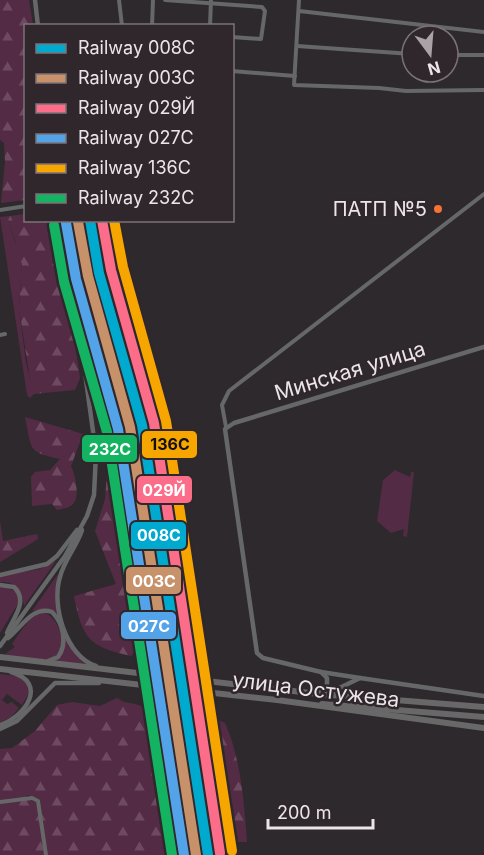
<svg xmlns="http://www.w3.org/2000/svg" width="484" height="855" viewBox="0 0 484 855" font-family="Inter,sans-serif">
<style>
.green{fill:#542b45}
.forest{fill:url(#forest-firs)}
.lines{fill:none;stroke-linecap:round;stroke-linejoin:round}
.minor{stroke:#666768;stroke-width:4}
.tertiary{stroke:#666768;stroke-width:4.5}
.primary{stroke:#696868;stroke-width:6}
.rail-1-casing{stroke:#30272c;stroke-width:15}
.rail-2-casing{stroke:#30272c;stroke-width:15}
.rail-3-casing{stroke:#30272c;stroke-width:15}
.rail-4-casing{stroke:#30272c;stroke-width:15}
.rail-5-casing{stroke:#30272c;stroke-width:15}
.rail-6-casing{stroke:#30272c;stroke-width:15}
.rail-1{stroke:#00a9ce;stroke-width:10}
.rail-2{stroke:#c7916a;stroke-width:10}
.rail-3{stroke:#fb6d88;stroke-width:10}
.rail-4{stroke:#53a3e8;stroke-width:10}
.rail-5{stroke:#f7a600;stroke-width:10}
.rail-6{stroke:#13b361;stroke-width:10}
.bus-dot{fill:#f57335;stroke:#30272c;stroke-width:2}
.labels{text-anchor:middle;stroke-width:5;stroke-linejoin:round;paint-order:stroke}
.bus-label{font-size:20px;fill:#ebe5e8;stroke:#30272c;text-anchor:end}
.street-label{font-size:21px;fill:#ebe5e8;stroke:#30272c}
.line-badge{stroke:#30272c;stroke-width:2}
.badge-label{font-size:16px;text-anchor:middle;font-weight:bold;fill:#fff}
.pale-badge-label{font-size:16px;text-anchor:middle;font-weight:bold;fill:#111}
</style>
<defs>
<pattern id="forest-firs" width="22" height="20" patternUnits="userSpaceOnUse" patternTransform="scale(1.5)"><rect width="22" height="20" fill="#542b45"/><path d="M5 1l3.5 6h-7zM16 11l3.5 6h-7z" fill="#6d4a60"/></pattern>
</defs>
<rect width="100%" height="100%" fill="#2e292c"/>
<g class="green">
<path d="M10,216L8,220L22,263L19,308L26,363L34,394L30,398L27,395L0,217Z"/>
<path d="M395,470L410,477L411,472H414L407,537L403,536L404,529L391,533L377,521L383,480Z"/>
<path d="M56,561L24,606C22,591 16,581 0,582V577L4,575L40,569Z"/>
<path d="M58,574C54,603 62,649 88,666L53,662C75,649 62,624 49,609L32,611Z"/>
<path d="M0,586L16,591L19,602L0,633Z"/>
<path d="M45,613C59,618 70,649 54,657C42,663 18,656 5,654L15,647L12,644C21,632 29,614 45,613Z"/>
<path d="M0,674L17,676L27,681L29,693L22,705L7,694L2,700L7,704L12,702L19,708L11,717L0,723Z"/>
</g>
<g class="forest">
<path d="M0,0H29L33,25L26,26L25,200L1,203L5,162L4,143L0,140Z"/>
<path d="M25,214L26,220L58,221L57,241L60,244L80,378L75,390L34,394L32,392L19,308L22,263L15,260L13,245L16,243L8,220L10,216Z"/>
<path d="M68,221H86L94,289L127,442V451L122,453L121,462L104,456Z"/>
<path d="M25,417L83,434L71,466C75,474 81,498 72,505C68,508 61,509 57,510L52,504L32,506L31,477L35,472L50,470L60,459C27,452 32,450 25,417Z"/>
<path d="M124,466L144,593L155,638L146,639L131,656C89,647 82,638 74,596L116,584L95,531L105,499L107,473Z"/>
<path d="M0,521L3,541L37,534L38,539L0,562Z"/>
<path d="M117,698C123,702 128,703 135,704C148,707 163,722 170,732L199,855H47L39,799L26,795L27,799L37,803L45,855H0V749L12,748L35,731L57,705L72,702L100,706Z"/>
<path d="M199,711L225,723C241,759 244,802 247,842H235L234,855H222Z"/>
</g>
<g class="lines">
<g class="minor">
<path d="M119,0L122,26"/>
<path d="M165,0L262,7L265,11L261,39L232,37"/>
<path d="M299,0L294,85L379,88L406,91L484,90"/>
<path d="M299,11L484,32"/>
<path d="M152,26L153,0"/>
<path d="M210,26L211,0"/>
<path d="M297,46L412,54"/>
<path d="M448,55H484"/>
<path d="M232,71L295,76"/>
<path d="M0,210L26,206"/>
<path d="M0,335L5,334"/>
<path d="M226,427L222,405L229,391L484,194"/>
<path d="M0,802L32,798L38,801L46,855"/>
</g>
<g class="tertiary">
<path d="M35,0L38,26"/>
<path d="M82,530C77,546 64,560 60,577C51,605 66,657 96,666"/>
<path d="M0,575L47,564L57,556L77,530"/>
<path d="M0,585L14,587C29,601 13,618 7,633"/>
<path d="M8,638C21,628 33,605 52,612C63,623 68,644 58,657L48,661"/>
<path d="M0,646L65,556L87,516L94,495L96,453L64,220"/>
<path d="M360,678L321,672L263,658L257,653L225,429L234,423L484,347"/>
<path d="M315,691L323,690L327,686V678L321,672"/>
<path d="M327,694L360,678L484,696"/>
<path d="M0,725C25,717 49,683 11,672"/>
<path d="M0,729L17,721L55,683H99"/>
</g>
<g class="primary">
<path d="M0,657L319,694L484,707"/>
<path d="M0,669L277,700L484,728"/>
<path d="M322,704L484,717"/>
</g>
<g class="rail-1-casing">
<path id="rail-1" d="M90,220L99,273L142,425L208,855"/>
</g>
<g class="rail-2-casing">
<path id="rail-2" d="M78,222L88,276L130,427L196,855"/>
</g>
<g class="rail-3-casing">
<path id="rail-3" d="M102,220L111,270L154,423L220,853"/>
</g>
<g class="rail-4-casing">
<path id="rail-4" d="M66,223L76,279L118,429L184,855"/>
</g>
<g class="rail-5-casing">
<path id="rail-5" d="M114,220L123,267L166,421L232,851"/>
</g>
<g class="rail-6-casing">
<path id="rail-6" d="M54,225L64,282L107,432L172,855"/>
</g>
<use href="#rail-1" class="rail-1"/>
<use href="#rail-2" class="rail-2"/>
<use href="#rail-3" class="rail-3"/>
<use href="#rail-4" class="rail-4"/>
<use href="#rail-5" class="rail-5"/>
<use href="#rail-6" class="rail-6"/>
</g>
<circle class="bus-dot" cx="438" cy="209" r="5"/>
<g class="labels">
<g class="bus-label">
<text x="427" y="216">ПАТП №5</text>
</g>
<g class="street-label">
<text transform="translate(350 371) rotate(-17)" y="7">Минская улица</text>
<text transform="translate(316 690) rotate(7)" y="7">улица Остужева</text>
</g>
</g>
<g class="line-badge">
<rect x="141" y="430" width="57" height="29" rx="6" fill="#f7a600"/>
<rect x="81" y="434" width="57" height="29" rx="6" fill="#13b361"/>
<rect x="136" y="475" width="57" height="29" rx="6" fill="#fb6d88"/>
<rect x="130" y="521" width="57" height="29" rx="6" fill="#00a9ce"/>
<rect x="125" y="566" width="57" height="29" rx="6" fill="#c7916a"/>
<rect x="120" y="611" width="57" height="29" rx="6" fill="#53a3e8"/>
</g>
<g class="badge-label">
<text x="110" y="455">232C</text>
<text x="164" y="496">029Й</text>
<text x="159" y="541">008С</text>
<text x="154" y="587">003С</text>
<text x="149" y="632">027С</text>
</g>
<g class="pale-badge-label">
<text x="170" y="450">136С</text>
</g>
<rect x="24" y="24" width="210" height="198" fill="#30272c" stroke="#7b7377" stroke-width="1.5"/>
<rect x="36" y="44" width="30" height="9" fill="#00a9ce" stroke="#7b7377" stroke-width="1.5"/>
<text x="78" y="54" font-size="18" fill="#ebe5e8">Railway 008С</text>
<rect x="36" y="74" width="30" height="9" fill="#c7916a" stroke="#7b7377" stroke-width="1.5"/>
<text x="78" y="84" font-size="18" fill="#ebe5e8">Railway 003С</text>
<rect x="36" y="104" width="30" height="9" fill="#fb6d88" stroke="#7b7377" stroke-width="1.5"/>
<text x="78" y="114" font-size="18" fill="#ebe5e8">Railway 029Й</text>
<rect x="36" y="134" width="30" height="9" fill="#53a3e8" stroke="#7b7377" stroke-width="1.5"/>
<text x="78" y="144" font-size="18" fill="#ebe5e8">Railway 027С</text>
<rect x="36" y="164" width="30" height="9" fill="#f7a600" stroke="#7b7377" stroke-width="1.5"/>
<text x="78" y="174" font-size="18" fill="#ebe5e8">Railway 136С</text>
<rect x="36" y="194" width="30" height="9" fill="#13b361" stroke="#7b7377" stroke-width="1.5"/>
<text x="78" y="204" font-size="18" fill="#ebe5e8">Railway 232C</text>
<g transform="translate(430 54) rotate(164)"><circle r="28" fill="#30272c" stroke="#7b7377" stroke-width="1.5"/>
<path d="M0-4.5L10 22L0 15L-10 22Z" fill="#a9a3a6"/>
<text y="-9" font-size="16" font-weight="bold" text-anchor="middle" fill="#ebe5e8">N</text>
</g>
<path d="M268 819v9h105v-9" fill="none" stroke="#ebe5e8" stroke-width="3"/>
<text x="277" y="819" font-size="18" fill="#ebe5e8" stroke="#30272c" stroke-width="4.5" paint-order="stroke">200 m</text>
</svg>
